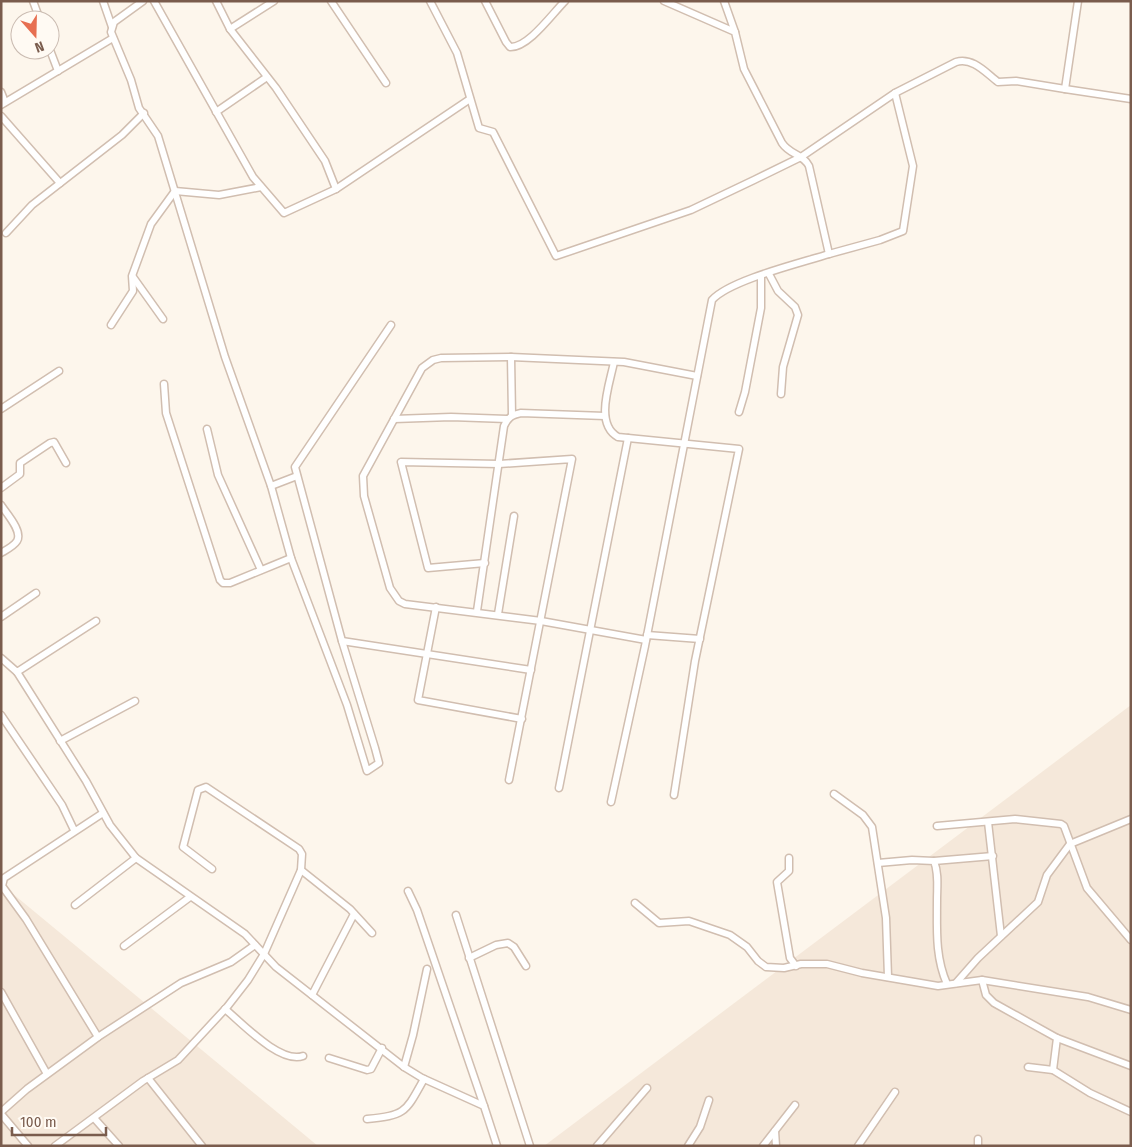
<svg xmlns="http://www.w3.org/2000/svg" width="1132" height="1147" viewBox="0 0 1132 1147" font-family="'Fira Sans Condensed',sans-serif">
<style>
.residential{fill:#f5e8da}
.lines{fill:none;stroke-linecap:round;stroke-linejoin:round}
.street-casing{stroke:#d1beb0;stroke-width:9}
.street{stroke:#fff;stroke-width:6}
</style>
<rect width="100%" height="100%" fill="#fdf6ec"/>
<g class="residential">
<path d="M1131,705V1146H544Z"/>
<path d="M1,884L318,1146H1Z"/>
</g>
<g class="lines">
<g class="street-casing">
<g id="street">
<path d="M33,1L40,20"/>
<path d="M103,1L112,27"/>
<path d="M143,1L114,22L111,32L131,80L139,108L158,136L225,357L271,486L291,558L347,705L367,771L379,763L375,748L342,641L295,467L391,325"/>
<path d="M154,1L253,177L284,213L336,189L470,99"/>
<path d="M216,1L230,29L276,88L325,161L336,189"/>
<path d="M331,1L386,83"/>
<path d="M430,1L457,53L479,128L493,132L556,256L691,210L754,180L801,157L895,93L956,62C973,57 986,73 998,82L1016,81L1065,89"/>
<path d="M485,1L506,42L510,47C528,48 552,14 565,1"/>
<path d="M724,1L735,32"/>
<path d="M1078,1L1065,89L1131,99"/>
<path d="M230,29L274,1"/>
<path d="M50,50L58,71"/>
<path d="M1,92L5,102"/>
<path d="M1,105L113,38"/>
<path d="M216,112L267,77"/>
<path d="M1,116L60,183"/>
<path d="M6,233L32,205L122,135L144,113"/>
<path d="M829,254L880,240L903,231L913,166L895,93"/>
<path d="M769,274L778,291L795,307L798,315L783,367L781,394"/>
<path d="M133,277L163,319"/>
<path d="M111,325L133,291L132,276L151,224L175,191L219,195L261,187"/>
<path d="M511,357L512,415"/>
<path d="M614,362C610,383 594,424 618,437L739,449L695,661L674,795"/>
<path d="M164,384L166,413L220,580L223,583H230L291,558"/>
<path d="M1,409L59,371"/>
<path d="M739,412L745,392L761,308V277"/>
<path d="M394,419L451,417L507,419"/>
<path d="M207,429L218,475L261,570"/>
<path d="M271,486L297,476"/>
<path d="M1,488L20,474V463L50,443L54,442L66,463"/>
<path d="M1,505C6,513 23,531 17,541C14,546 6,550 1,553"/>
<path d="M485,563L428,568L401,462L499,464L572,459L509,780"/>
<path d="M436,607L418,700L522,719"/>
<path d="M477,611L504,426C508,418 511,415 521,413L605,416"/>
<path d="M498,614L514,516"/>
<path d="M1,617L36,593"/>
<path d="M647,635L700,639"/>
<path d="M646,640L541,621L405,604L399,601L390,588L364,496L363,476L422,368L433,360L441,358L511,357L624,362L697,376"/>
<path d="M342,641L531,670"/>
<path d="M1,658L17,672L96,621"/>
<path d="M17,672L86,781L110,825L136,858L245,934L276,967L404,1067L422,1078L484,1106L497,1146"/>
<path d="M1,715L62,805L74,830"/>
<path d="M60,741L135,701"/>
<path d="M559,788L628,438"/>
<path d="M834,794L863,815L872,827L886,918L888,977"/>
<path d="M611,802L645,646L712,300C730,280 801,263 829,254L809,166C803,154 790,155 782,143L744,69L735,32L664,1"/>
<path d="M988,822L1001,936"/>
<path d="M937,826L1015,819L1061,824L1064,826L1087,888L1131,940"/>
<path d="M789,858V871L777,882L790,958L796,966"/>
<path d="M934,861L993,856"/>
<path d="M878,863L912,860L934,861C939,874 937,887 937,900C937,929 935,957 947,984"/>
<path d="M301,870L350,909L372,933"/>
<path d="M408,891L417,910L484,1106"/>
<path d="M635,903L659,923L689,921L730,935L747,947L758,961L766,967L784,968L801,964H827L862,973L938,986L982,980L1088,997L1131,1010"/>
<path d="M75,905L136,858"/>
<path d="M456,915L530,1146"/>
<path d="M124,946L190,897"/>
<path d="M469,958L496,945L508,943L514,947L526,966"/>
<path d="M982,980L986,995L994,1003L1057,1038L1053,1070"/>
<path d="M956,983L978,958L1038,902L1047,875L1070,844L1131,819"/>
<path d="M1,992L47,1074"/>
<path d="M312,995L354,914"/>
<path d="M225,1009C242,1023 280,1064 303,1056"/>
<path d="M98,1037L26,919L2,886L4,878L103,813"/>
<path d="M1057,1038L1131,1066"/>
<path d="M329,1058L367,1070L371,1069L382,1048"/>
<path d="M404,1067L413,1035L427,969"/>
<path d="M1028,1067L1053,1070L1090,1093L1131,1112"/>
<path d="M148,1078L202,1146"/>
<path d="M1,1112L27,1089L98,1037L181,983L231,962L255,945"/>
<path d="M1,1114L28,1146"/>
<path d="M94,1118L119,1146"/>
<path d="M367,1119C406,1115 405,1113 424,1079"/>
<path d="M775,1131L776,1146"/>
<path d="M55,1146L143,1081L178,1060L227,1007L248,980L264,954L301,870L302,854L299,849L206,787L198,790L183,847L212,869"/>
<path d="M597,1146L647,1088"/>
<path d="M688,1146L700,1127L709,1100"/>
<path d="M763,1146L795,1105"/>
<path d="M858,1146L895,1092"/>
<path d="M978,1146V1139"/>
</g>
</g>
<use href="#street" class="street"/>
</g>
<rect width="1132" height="1147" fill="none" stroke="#7a5c4d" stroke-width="5"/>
<g transform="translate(35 35) rotate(160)"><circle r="24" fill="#fffaf3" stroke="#cabbb1"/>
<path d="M0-4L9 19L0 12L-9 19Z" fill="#e76f51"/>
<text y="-8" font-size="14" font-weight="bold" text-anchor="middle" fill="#7a5c4d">N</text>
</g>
<path d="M12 1127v8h94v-8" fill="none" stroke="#7a5c4d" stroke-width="2.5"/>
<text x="20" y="1127" font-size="15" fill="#7a5c4d" stroke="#fffaf3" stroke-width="4" paint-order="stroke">100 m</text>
</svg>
